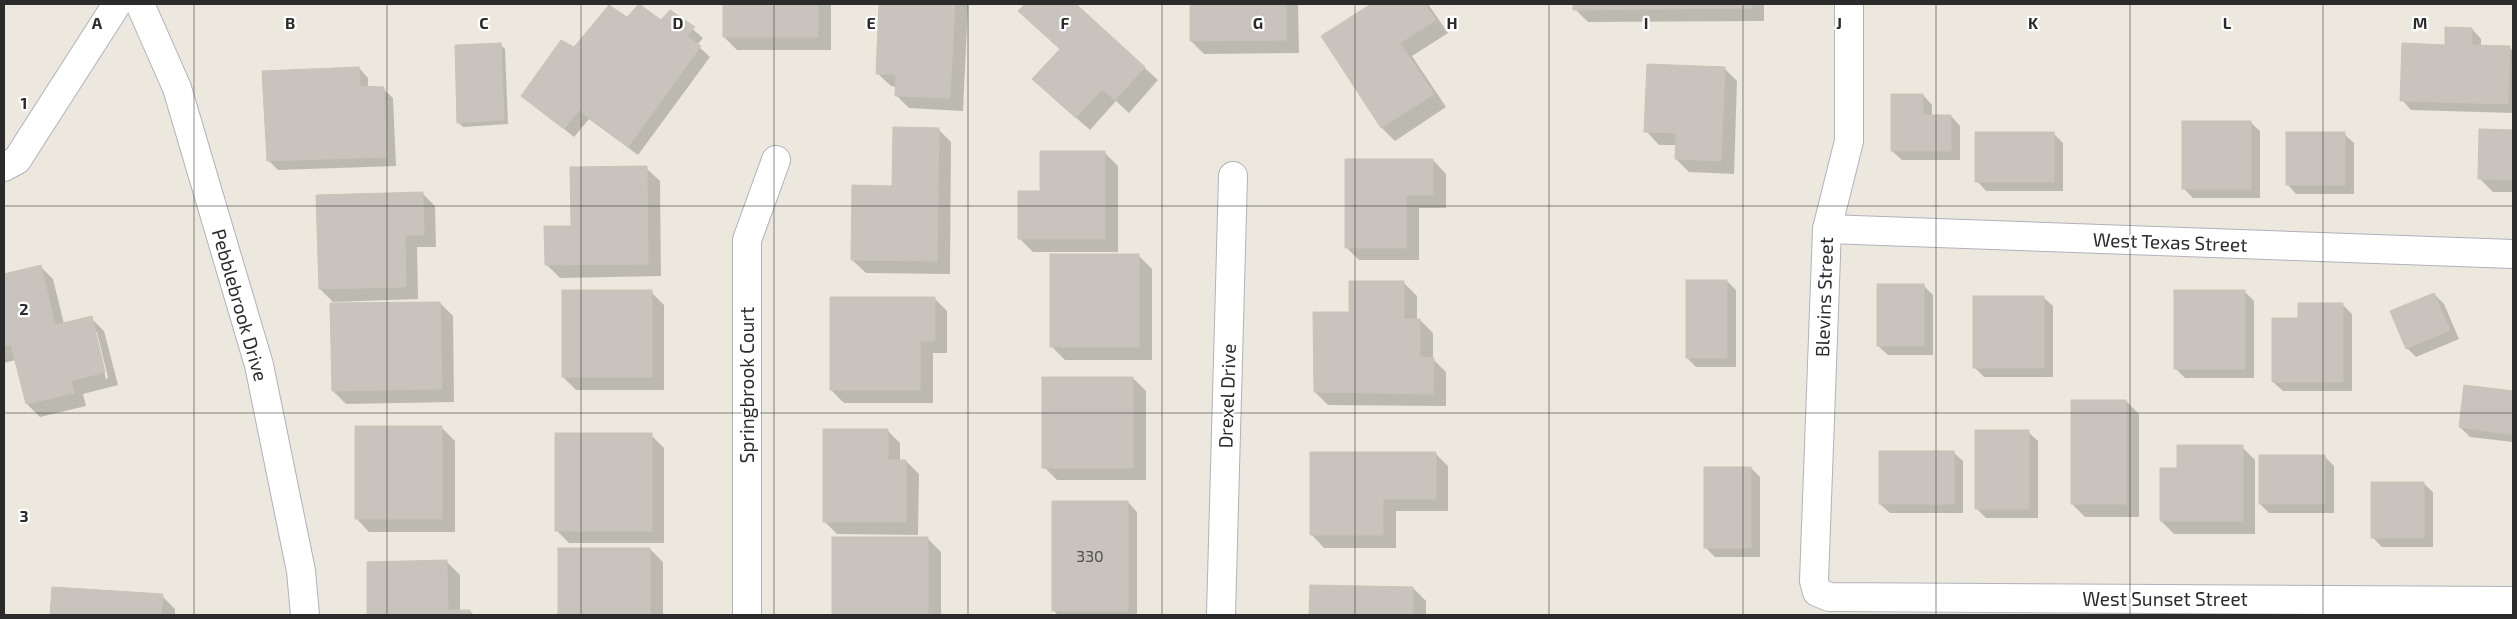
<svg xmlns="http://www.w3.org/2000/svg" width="2517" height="619" viewBox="0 0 2517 619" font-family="'Exo 2',sans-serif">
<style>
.shadow{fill:#0003;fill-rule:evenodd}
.building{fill:#c8c4bd;stroke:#c7c4b7}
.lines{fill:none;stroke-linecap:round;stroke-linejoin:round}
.street-casing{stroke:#b1b1be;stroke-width:30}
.secondary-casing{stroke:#b1b1be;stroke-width:30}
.street{stroke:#fff;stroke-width:28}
.secondary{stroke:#fff;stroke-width:28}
.grid{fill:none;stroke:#2b2b2b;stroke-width:1;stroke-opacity:0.55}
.labels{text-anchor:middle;stroke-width:4.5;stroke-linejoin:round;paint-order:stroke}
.number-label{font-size:16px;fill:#525150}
.street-label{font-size:19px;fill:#2b2b2b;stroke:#fff}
.grid-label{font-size:16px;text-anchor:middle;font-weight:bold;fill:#2b2b2b;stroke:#fff;stroke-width:4.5;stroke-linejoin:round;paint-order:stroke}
</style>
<rect width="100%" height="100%" fill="#ece8dd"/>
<g class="shadow">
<path d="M724,4H831V50H737L724,37Z"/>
<path d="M881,4H968L963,111L909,108L896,95V87L891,86L877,73Z"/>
<path d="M1027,4H1074L1158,80L1129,113L1116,101L1090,130L1047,92L1061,49L1020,11Z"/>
<path d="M1191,4H1298L1299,53L1204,54L1191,41Z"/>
<path d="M1373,4H1428L1448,33L1412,56L1446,107L1395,141L1382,128L1322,37Z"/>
<path d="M1575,4H1764V21L1588,22L1575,9Z"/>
<path d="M671,11L703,38L697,45L710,57L638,155L589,119L574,137L523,96L575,49L628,19L661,22Z"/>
<path d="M2472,29L2481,39V47H2509L2513,51V113L2411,110L2402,100Z"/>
<path d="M500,44L505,49L508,124L463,127L458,122Z"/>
<path d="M359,68L368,78V87L383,89L393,98L396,166L278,170L268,160Z"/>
<path d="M1724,68L1737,81L1734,174L1689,172L1676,159V145H1659L1646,131Z"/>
<path d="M1923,95L1932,105V116H1951L1960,126V160H1902L1892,151Z"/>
<path d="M2250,122L2260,131V198H2193L2183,188Z"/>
<path d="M938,129L951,142L950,274L866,273L852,260L893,187Z"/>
<path d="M2481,131H2513V192H2493L2480,179Z"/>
<path d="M2054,134L2063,143V191H1986L1977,181Z"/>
<path d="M2344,134L2354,143V194H2296L2287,184Z"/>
<path d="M1105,153L1118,166V252H1033L1020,239Z"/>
<path d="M1433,160L1446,174V208H1419V260H1359L1346,247Z"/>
<path d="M646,168L660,181L661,276L560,278L547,265Z"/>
<path d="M422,193L435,206L436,247H417L418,299L333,302L320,289Z"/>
<path d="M1138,255L1152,269V360H1065L1052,347Z"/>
<path d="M40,266L53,279L64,324L91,318L104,331L118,385L83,394L86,406L40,417L27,404L16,360L4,363V275ZM94,332H97L108,378L106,379Z"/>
<path d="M1727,281L1736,290V367H1696L1687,358Z"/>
<path d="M1404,283L1417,296V320H1420L1433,333V359L1446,372V406L1328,405L1315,392L1350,314Z"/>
<path d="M1924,286L1933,295V355H1888L1878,346Z"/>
<path d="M651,292L664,305V390H576L563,377Z"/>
<path d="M2245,292L2254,301V378H2185L2175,368Z"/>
<path d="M2434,294L2444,304L2459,339L2416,357L2407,348Z"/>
<path d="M2043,297L2053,306V377H1984L1974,367Z"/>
<path d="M934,298L947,311V353H933V403H844L831,390Z"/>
<path d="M440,303L453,316L454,402L346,404L333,391Z"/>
<path d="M2343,305L2352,314V391H2283L2273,382Z"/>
<path d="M1133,378L1146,391V480H1057L1044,467Z"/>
<path d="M2465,386L2513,393V442L2470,437L2460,427Z"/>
<path d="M2126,401L2139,414V517H2085L2072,504Z"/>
<path d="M442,428L455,441V532H369L356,518Z"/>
<path d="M887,430L900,443V461H906L919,474L918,535L837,534L824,521Z"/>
<path d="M2028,432L2038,441V518H1986L1977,509Z"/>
<path d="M651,435L664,448V543H569L556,530Z"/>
<path d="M2242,447L2255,460V534H2174L2161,521L2178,470Z"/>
<path d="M1953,452L1963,461V513H1890L1880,504Z"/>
<path d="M1435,453L1448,466V511H1396V548H1324L1311,534Z"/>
<path d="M2324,456L2334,466V513H2269L2260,504Z"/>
<path d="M1751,468L1760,477V557H1715L1705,547Z"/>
<path d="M2423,483L2433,492V547H2382L2373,538Z"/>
<path d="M1128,502L1137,512V615H1058L1053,610Z"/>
<path d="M833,539H928L941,552V615H833Z"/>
<path d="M559,549H650L663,562V615H559Z"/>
<path d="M447,562L460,575V611H470L474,615H368V563Z"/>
<path d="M1311,587L1413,588L1426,601V615H1310Z"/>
<path d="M53,588L162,596L175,609V615H51Z"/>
</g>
<g class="building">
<path d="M639,4L661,20L670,10L695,27L687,36L701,46L628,147L579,110L564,129L521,96L561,40L574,47L609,5L627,17Z"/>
<rect x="723" y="4" width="95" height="33"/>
<path d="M879,4H955L950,98L895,96L896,75L876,74Z"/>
<path d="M1025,4H1076L1145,67L1115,100L1102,89L1076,118L1032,79L1060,49L1018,11Z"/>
<path d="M1190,4H1286V40L1190,41Z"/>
<path d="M1371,4H1425L1436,20L1400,43L1434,94L1381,128L1321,36Z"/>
<path d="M1573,4H1752V8L1573,10Z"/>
<path d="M2445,27L2472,28V45L2510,46L2508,104L2400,101L2402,43L2445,45Z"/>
<path d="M501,43L504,120L457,123L455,45Z"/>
<path d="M1647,64L1725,67L1721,161L1675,159L1676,133L1644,132Z"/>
<path d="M359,67L360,86L384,87L387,157L267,161L262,71Z"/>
<path d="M1891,94H1923V115H1951V151H1891Z"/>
<rect x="2182" y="121" width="69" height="68"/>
<path d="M893,127L939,128L937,261L851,260L852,185L892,186Z"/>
<path d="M2479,129L2513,130V180L2478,179Z"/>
<rect x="1975" y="132" width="79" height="50"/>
<rect x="2286" y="132" width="59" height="53"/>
<path d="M1040,151H1105V239H1018V191H1040Z"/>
<path d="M1345,159H1433V195H1406V248H1345Z"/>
<path d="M647,166L648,264L545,265L544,226H571L570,167Z"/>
<path d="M423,192L424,235H405L406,287L319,289L316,195Z"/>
<rect x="1050" y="254" width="89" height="93"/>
<path d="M41,265L55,325L92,316L105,372L71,381L74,393L26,404L11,345L4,347V274Z"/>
<rect x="1686" y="280" width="41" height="78"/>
<path d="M1349,281H1404V319H1420V357L1434,358L1433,394L1314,392L1313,312H1349Z"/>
<rect x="1877" y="284" width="47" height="62"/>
<rect x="562" y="290" width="90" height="87"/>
<rect x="2174" y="290" width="71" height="79"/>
<path d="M2434,293L2450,330L2406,349L2390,311Z"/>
<rect x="1973" y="296" width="71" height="72"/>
<path d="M830,297H935V341H920V390H830Z"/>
<path d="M440,302L442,389L332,391L330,303Z"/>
<path d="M2298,303H2343V382H2272V318H2298Z"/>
<rect x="1042" y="377" width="91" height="91"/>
<path d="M2464,385L2513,391V435L2459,427Z"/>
<rect x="2071" y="400" width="55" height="104"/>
<rect x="355" y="426" width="87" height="93"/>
<path d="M823,429H888V460H906V522H823Z"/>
<rect x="1975" y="430" width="54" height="79"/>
<rect x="555" y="433" width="97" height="98"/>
<path d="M2177,445H2243V521H2160V468H2177Z"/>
<rect x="1879" y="451" width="75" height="53"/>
<path d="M1310,452H1436V499H1383V535H1310Z"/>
<rect x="2259" y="455" width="66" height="49"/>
<rect x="1704" y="467" width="47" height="81"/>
<rect x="2371" y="482" width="53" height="56"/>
<rect x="1052" y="501" width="76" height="110"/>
<rect x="832" y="537" width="96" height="78"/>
<rect x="558" y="548" width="92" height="67"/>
<path d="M447,560L448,610H470V615H367V562Z"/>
<path d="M1310,585L1413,587V615H1309Z"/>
<path d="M52,587L163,594L161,615H50Z"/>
</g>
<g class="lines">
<g class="street-casing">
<g id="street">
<path d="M140,4L177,88L259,365L301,571L305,615"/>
<path d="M1849,4V141L1827,229L1814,581L1817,592L1829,597L2513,601"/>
<path d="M1827,229L2513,254"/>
<path d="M747,615V240L776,160"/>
<path d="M1221,615L1233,176"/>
</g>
</g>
<g class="secondary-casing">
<path id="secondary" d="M4,167L17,160L117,4"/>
</g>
<use href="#street" class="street"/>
<use href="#secondary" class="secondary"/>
</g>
<path class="grid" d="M194,4V615M387,4V615M581,4V615M774,4V615M968,4V615M1162,4V615M1355,4V615M1549,4V615M1743,4V615M1936,4V615M2130,4V615M2323,4V615M4,206H2513M4,413H2513"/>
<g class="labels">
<g class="number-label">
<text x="1090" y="562">330</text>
</g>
<g class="street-label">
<text transform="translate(2170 242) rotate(2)" y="7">West Texas Street</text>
<text transform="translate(1824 297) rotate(-88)" y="7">Blevins Street</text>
<text transform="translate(240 305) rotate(74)" y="7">Pebblebrook Drive</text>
<text transform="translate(747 385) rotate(-90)" y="7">Springbrook Court</text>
<text transform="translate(1227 396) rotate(-88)" y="7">Drexel Drive</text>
<text x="2165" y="606">West Sunset Street</text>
</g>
</g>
<g class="grid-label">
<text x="97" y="29">A</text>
<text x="290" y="29">B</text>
<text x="484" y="29">C</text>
<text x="678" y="29">D</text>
<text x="871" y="29">E</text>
<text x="1065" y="29">F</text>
<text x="1258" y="29">G</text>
<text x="1452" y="29">H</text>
<text x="1646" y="29">I</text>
<text x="1839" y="29">J</text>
<text x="2033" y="29">K</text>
<text x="2227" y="29">L</text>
<text x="2420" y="29">M</text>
<text x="24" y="109">1</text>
<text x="24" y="315">2</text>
<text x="24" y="522">3</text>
</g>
<rect width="2517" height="619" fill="none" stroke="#2b2b2b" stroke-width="10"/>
</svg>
